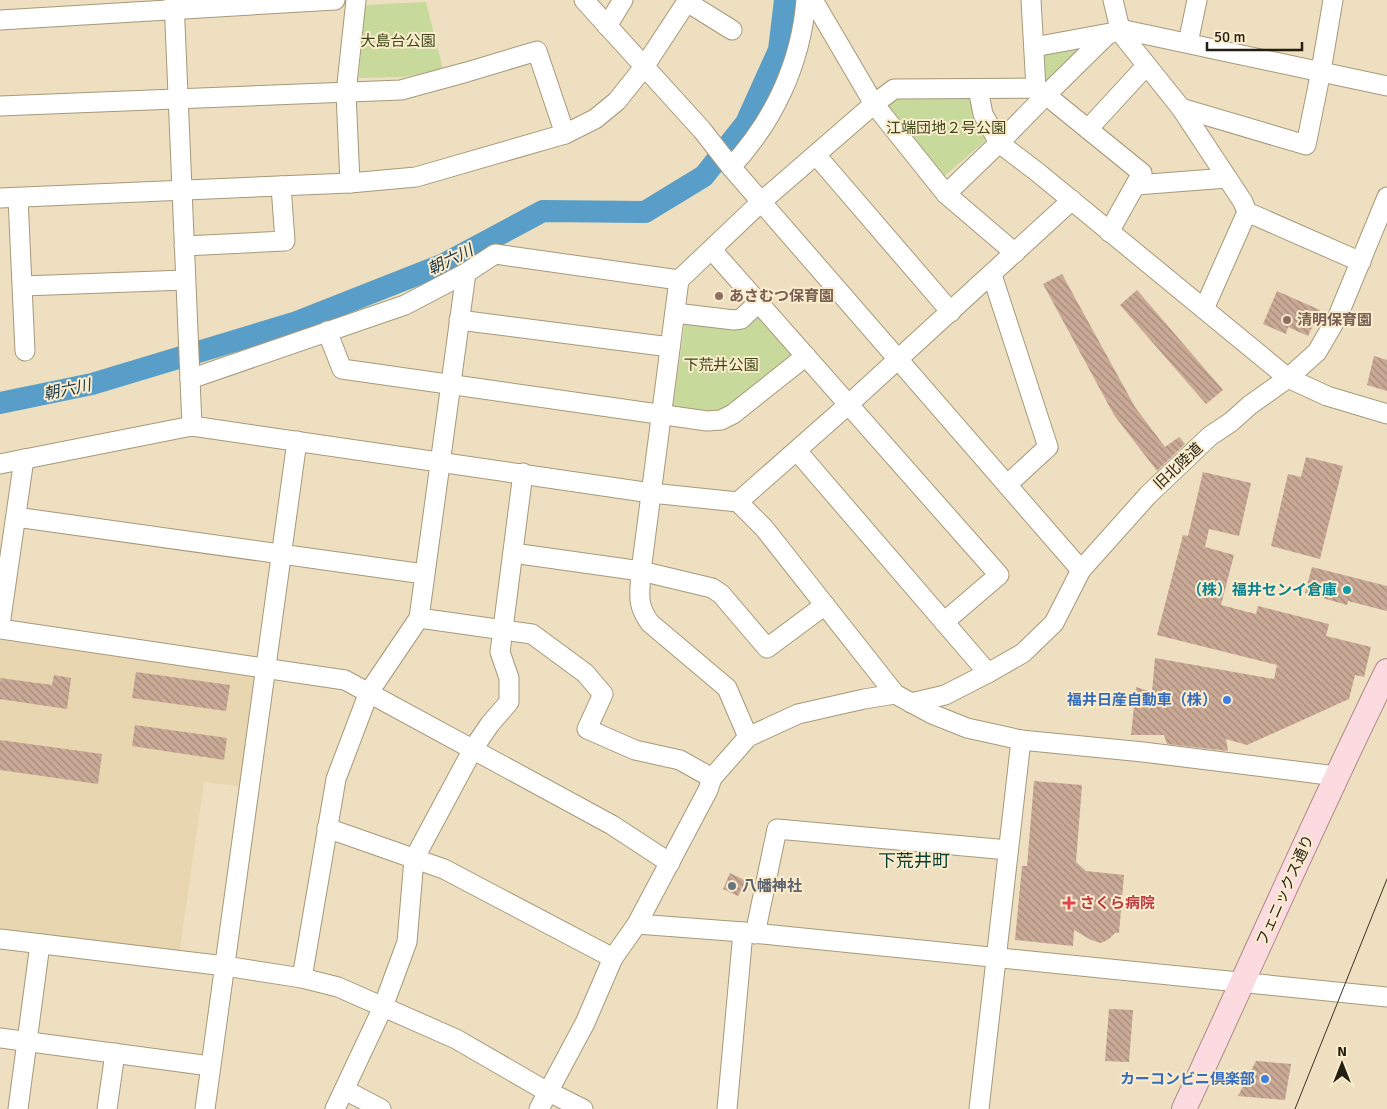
<svg xmlns="http://www.w3.org/2000/svg" width="1387" height="1109" viewBox="0 0 1387 1109" font-family="Signika,'Noto Sans JP',sans-serif">
<style>
.built{fill:#e7d6af}
.park{fill:#c8d99c}
.lines{fill:none;stroke-linecap:round;stroke-linejoin:round}
.river{stroke:#599ec8;stroke-width:22}
.building{fill:url(#building-back-hatch)}
.minor-casing{stroke:#a6997a;stroke-width:21}
.major-casing{stroke:#ae898b;stroke-width:26}
.minor{stroke:#fff;stroke-width:19}
.major{stroke:#fbdae0;stroke-width:24}
.tram{stroke:#393325;stroke-width:1}
.education-dot{fill:#8d6e63;stroke:#faeccc;stroke-width:2}
.culture-dot{fill:#0f9aa8;stroke:#faeccc;stroke-width:2}
.shop-dot{fill:#3f7fe0;stroke:#faeccc;stroke-width:2}
.worship-dot{fill:#6b7280;stroke:#faeccc;stroke-width:2}
.health-dot{fill:#e0444e;stroke:#faeccc;stroke-width:2}
.labels{text-anchor:middle;stroke-width:4;stroke-linejoin:round;paint-order:stroke}
.park-label{font-size:15px;fill:#3d4816;stroke:#faeccc}
.education-label{font-size:15px;font-weight:bold;fill:#785e54;stroke:#faeccc;text-anchor:start}
.street-label{font-size:15px;fill:#241f13;stroke:#faeccc}
.culture-label{font-size:15px;font-weight:bold;fill:#0d838f;stroke:#faeccc;text-anchor:end}
.shop-label{font-size:15px;font-weight:bold;fill:#366cbe;stroke:#faeccc;text-anchor:end}
.worship-label{font-size:15px;font-weight:bold;fill:#5b616d;stroke:#faeccc;text-anchor:start}
.health-label{font-size:15px;font-weight:bold;fill:#be3a42;stroke:#faeccc;text-anchor:start}
.water-label{font-size:16px;font-style:italic;fill:#1a394b;stroke:#faeccc}
.quarter-label{font-size:18px;fill:#053f33;stroke:#faeccc}
</style>
<defs>
<pattern id="building-back-hatch" width="6" height="6" patternUnits="userSpaceOnUse" patternTransform="scale(1.25)"><rect width="6" height="6" fill="#caaa97"/><path d="M-1 5l2 2M0 0l6 6M5-1l2 2" fill="none" stroke="#a48a7a"/></pattern>
</defs>
<rect width="100%" height="100%" fill="#eddfbf"/>
<path class="built" d="M0,640L258,675L246,787L204,782L179,954L0,930Z"/>
<g class="park">
<path d="M426,2L443,69L403,77L359,78L364,5Z"/>
<path d="M1099,39L1071,65L1041,83V52Z"/>
<path d="M969,94L985,141L941,179L886,104L903,96Z"/>
<path d="M756,314L798,359L714,416L672,411L686,316Z"/>
</g>
<g class="lines">
<path class="river" d="M0,403L92,384L297,322L444,264L543,211L645,212L704,176L746,123L779,50L785,0"/>
</g>
<g class="building">
<path d="M1062,274L1135,407L1165,447L1179,437L1185,444L1157,471L1114,415L1043,284Z"/>
<path d="M1137,290L1223,390L1206,404L1120,305Z"/>
<path d="M1277,291L1320,310L1308,336L1288,327L1286,334L1263,324Z"/>
<path d="M1374,356L1387,360V391L1367,385Z"/>
<path d="M1306,457L1343,466L1320,559L1271,546L1288,474L1301,477Z"/>
<path d="M1203,472L1251,483L1239,536L1209,529L1205,547L1234,555L1221,605L1256,614L1258,606L1329,624L1326,636L1371,647L1364,677L1355,675L1349,699L1247,745L1226,739L1228,751L1167,744L1164,735H1131L1136,687L1152,692L1155,658L1274,679L1277,665L1157,635L1183,535L1188,536Z"/>
<path d="M1312,567L1387,586V611L1348,601L1347,605L1305,593Z"/>
<path d="M136,672L230,685L226,711L132,698Z"/>
<path d="M54,675L71,678L67,709L0,699V678L52,685Z"/>
<path d="M135,725L227,738L224,760L132,746Z"/>
<path d="M0,740L102,754L98,784L0,770Z"/>
<path d="M1034,781L1082,785L1076,862L1086,871L1124,875L1119,933H1115L1109,939L1101,943L1091,940L1074,930L1073,946L1015,940L1022,866H1027Z"/>
<path d="M730,873L746,881L738,896L723,889Z"/>
<path d="M1109,1009L1133,1010L1129,1062L1105,1061Z"/>
<path d="M1256,1061L1291,1064L1285,1100L1238,1096Z"/>
</g>
<g class="lines">
<g class="minor-casing">
<g id="minor">
<path d="M174,0L192,426"/>
<path d="M584,0L702,130L731,167L1081,570"/>
<path d="M813,0L874,104L946,194L1015,253"/>
<path d="M1031,0L1036,88"/>
<path d="M1113,0L1120,29L1124,37L1181,108L1243,202L1247,212L1204,309"/>
<path d="M687,2L732,30"/>
<path d="M0,20L335,0"/>
<path d="M607,26L623,0"/>
<path d="M1188,43L1197,0"/>
<path d="M1034,47L1110,33"/>
<path d="M978,89L983,114L999,143L1036,171L1288,378L1327,396L1387,414"/>
<path d="M0,106L401,90L467,72L537,51L565,134"/>
<path d="M1181,108L1306,145L1321,71L1333,0"/>
<path d="M1088,129L1146,66"/>
<path d="M816,155L951,312"/>
<path d="M731,167C774,121 801,63 806,0"/>
<path d="M350,183L346,93L356,0"/>
<path d="M1136,185L1227,178"/>
<path d="M946,194L999,143L1046,95L1142,173L1109,232"/>
<path d="M0,198L350,183L416,177L565,134L595,119L617,101L644,67L688,0"/>
<path d="M18,198L25,351"/>
<path d="M1247,212L1361,262"/>
<path d="M184,246L285,241L281,186"/>
<path d="M712,250L999,575L944,622"/>
<path d="M992,275L1048,447L1007,485"/>
<path d="M23,286L185,280"/>
<path d="M675,313L734,320L741,319L758,303"/>
<path d="M459,320L670,347"/>
<path d="M327,331L342,369L707,421L721,420L733,414L806,356"/>
<path d="M190,379L405,305L466,273L495,254L679,280"/>
<path d="M797,451L988,673"/>
<path d="M0,464L192,426L651,493L738,502L764,528L895,694L932,714L967,728L1021,740L1143,752L1336,776"/>
<path d="M738,502L849,404L1072,200"/>
<path d="M16,517L424,574"/>
<path d="M513,553L641,571L712,588L721,594L767,648L825,605"/>
<path d="M419,618L532,634L585,673L603,694L587,729L635,750L680,760L712,778"/>
<path d="M0,625L24,459"/>
<path d="M0,629L345,680L612,825L670,863"/>
<path d="M911,703L945,695L988,673L1023,653L1054,623L1081,570L1148,495L1210,436L1231,422L1250,405L1288,378L1317,352L1338,316L1387,197"/>
<path d="M748,737L727,688L650,623C636,604 640,594 641,571L679,280L761,202L874,104L894,89L1036,88L1046,95L1107,35L1120,29L1387,86"/>
<path d="M327,828L444,869L613,958"/>
<path d="M637,924L743,932L1387,997"/>
<path d="M755,934L777,829L1008,850"/>
<path d="M0,939L225,966L302,978L338,987L456,1039L539,1087L583,1109"/>
<path d="M302,978L336,779L369,692L419,618L466,273"/>
<path d="M0,1038L210,1066"/>
<path d="M345,1090L381,1109"/>
<path d="M18,1109L40,944"/>
<path d="M107,1109L115,1053"/>
<path d="M205,1109L297,441"/>
<path d="M335,1109L383,1007L407,942L414,859L473,749L490,724L509,702V678L500,652L523,473"/>
<path d="M539,1109L585,1023L613,958L637,924L708,790L712,778L748,737L798,714L864,699L895,694"/>
<path d="M727,1109L743,932"/>
<path d="M979,1109L1021,740"/>
</g>
</g>
<g class="major-casing">
<path id="major" d="M1184,1109C1252,963 1316,816 1387,671"/>
</g>
<use href="#minor" class="minor"/>
<use href="#major" class="major"/>
<path class="tram" d="M1295,1109L1387,879"/>
</g>
<g class="education-dot">
<circle cx="719" cy="296" r="5"/>
<circle cx="1287" cy="320" r="5"/>
</g>
<circle class="culture-dot" cx="1347" cy="590" r="5"/>
<g class="shop-dot">
<circle cx="1227" cy="700" r="5"/>
<circle cx="1265" cy="1079" r="5"/>
</g>
<circle class="worship-dot" cx="732" cy="886" r="5"/>
<path class="health-dot" d="M1066.5 895.5h5v5h5v5h-5v5h-5v-5h-5v-5h5z"/>
<g class="labels">
<g class="park-label">
<text x="398" y="46">大島台公園</text>
<text x="946" y="133">江端団地２号公園</text>
<text x="721" y="370">下荒井公園</text>
</g>
<g class="education-label">
<text x="729" y="301">あさむつ保育園</text>
<text x="1297" y="325">清明保育園</text>
</g>
<g class="street-label">
<text transform="translate(1178 466) rotate(-43)" y="5">旧北陸道</text>
<text transform="translate(1285 890) rotate(-66)" y="5">フェニックス通り</text>
</g>
<g class="culture-label">
<text x="1337" y="595">（株）福井センイ倉庫</text>
</g>
<g class="shop-label">
<text x="1217" y="705">福井日産自動車（株）</text>
<text x="1255" y="1084">カーコンビニ倶楽部</text>
</g>
<g class="worship-label">
<text x="742" y="891">八幡神社</text>
</g>
<g class="health-label">
<text x="1080" y="908">さくら病院</text>
</g>
<g class="water-label">
<text transform="translate(450 259) rotate(-26)" y="6">朝六川</text>
<text transform="translate(67 389) rotate(-12)" y="6">朝六川</text>
</g>
<g class="quarter-label">
<text x="914" y="867">下荒井町</text>
</g>
</g>
<g transform="translate(1342 1064)" stroke="#faeccc" stroke-width="4" paint-order="stroke">
<path d="M0-4L9 19L0 12L-9 19Z" fill="#241f13"/>
<text y="-8" font-size="14" font-weight="bold" text-anchor="middle" fill="#241f13">N</text>
</g>
<path d="M1207 42v8h95v-8" fill="none" stroke="#241f13" stroke-width="2.5"/>
<text x="1214" y="42" font-size="15" fill="#241f13" stroke="#faeccc" stroke-width="4" paint-order="stroke">50 m</text>
</svg>
